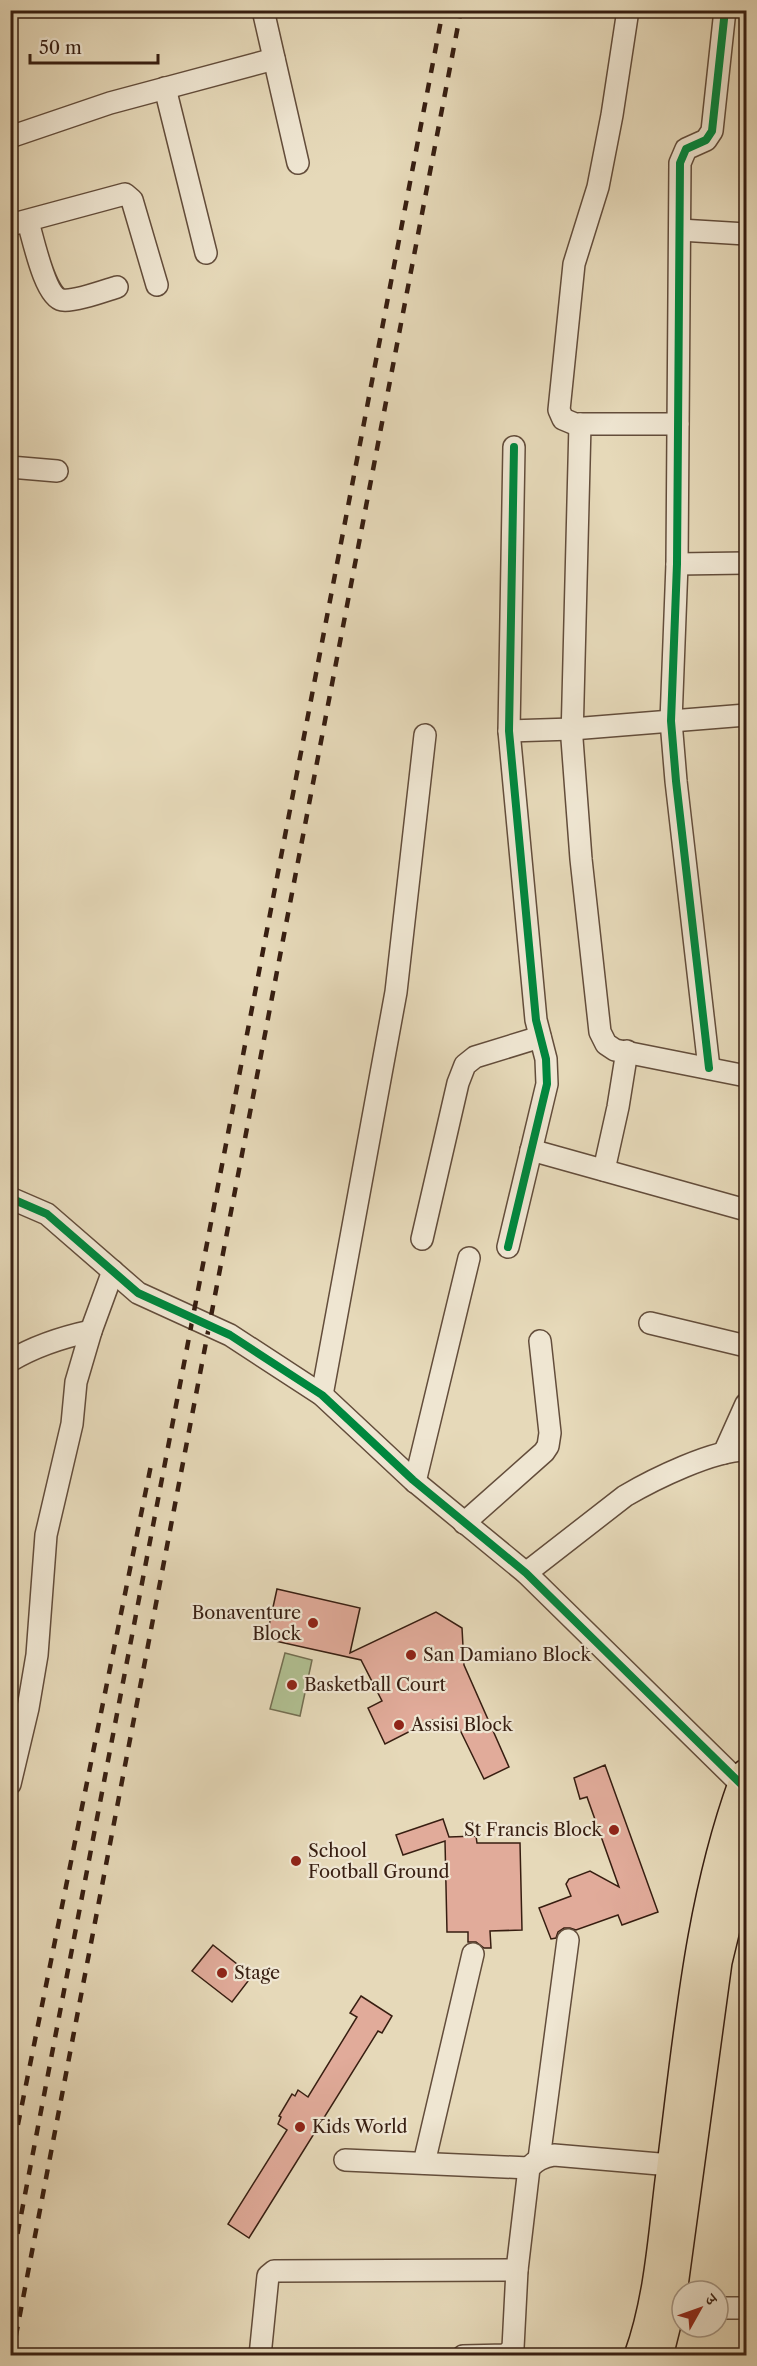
<svg xmlns="http://www.w3.org/2000/svg" width="757" height="2366" viewBox="0 0 757 2366" font-family="'Libre Caslon Text','Noto Serif Devanagari',serif">
<style>
.green{fill:#b1c092;stroke:#746f52;stroke-width:1.5}
.building{fill:#e1ab9a;stroke:#371e11;stroke-width:1.5}
.lines{fill:none;stroke-linecap:round;stroke-linejoin:round}
.minor-casing{stroke:#634d3b;stroke-width:24}
.major-casing{stroke:#371e11;stroke-width:30}
.minor{stroke:#efe6d2;stroke-width:21}
.major{stroke:#e6d9b9;stroke-width:27}
.rail{stroke:#371e11;stroke-width:4.5;stroke-dasharray:10 10;stroke-linecap:butt}
.cycleway-casing{stroke:#efe6d2;stroke-width:11}
.cycleway{stroke:#00873e;stroke-width:8}
.poi-dot{fill:#8f2418;stroke:#efe6d2;stroke-width:2}
.labels{text-anchor:middle;stroke-width:4.5;stroke-linejoin:round;paint-order:stroke}
.poi-label{font-size:18px;fill:#371e11;stroke:#efe6d2;text-anchor:start}
</style>
<rect width="100%" height="100%" fill="#e6d9b9"/>
<filter id="stains"><feTurbulence type="fractalNoise" baseFrequency=".00333" numOctaves="4"/><feColorMatrix values="0 0 0 0 .2 0 0 0 0 .09 0 0 0 0 .02 0 0 0 .5 -.17"/></filter>
<radialGradient id="worn" r=".72"><stop offset=".6" stop-color="#630" stop-opacity="0"/><stop offset="1" stop-color="#630" stop-opacity=".3"/></radialGradient>
<path class="green" d="M285,1653L312,1660L300,1716L270,1709Z"/>
<g class="building">
<path d="M277,1589L360,1608L350,1653L436,1612L462,1628L464,1665L509,1767L484,1779L460,1730L432,1720L385,1744L368,1708L382,1701L361,1660L266,1639Z"/>
<path d="M605,1765L658,1912L622,1925L618,1915L576,1930L570,1928H564L558,1932L556,1938L551,1939L539,1908L571,1896L566,1884L569,1879L590,1871L619,1887L587,1797L580,1799L574,1778Z"/>
<path d="M443,1819L449,1837L476,1836L477,1843H520L522,1930L490,1931L491,1948H484L476,1942H468V1932H447L445,1841L403,1855L396,1835Z"/>
<path d="M213,1945L252,1976L232,2002L192,1971Z"/>
<path d="M361,1996L392,2016L382,2033L378,2031L249,2238L228,2224L287,2130L278,2124L281,2117L279,2116L292,2094L295,2096L298,2090L308,2097L357,2017L350,2013Z"/>
</g>
<g class="lines">
<g class="minor-casing">
<g id="minor">
<path d="M263,10L298,163"/>
<path d="M628,10L612,115L598,187L574,264L559,410L563,419L575,424H678"/>
<path d="M165,88L206,253"/>
<path d="M10,137L110,103L274,59"/>
<path d="M28,222C33,238 45,297 62,300C74,302 104,291 117,287"/>
<path d="M10,225L125,194L132,200L157,285"/>
<path d="M680,230L746,234"/>
<path d="M580,424L572,739L581,859L600,1032L606,1044L615,1050L746,1076"/>
<path d="M10,467L57,471"/>
<path d="M677,564L746,563"/>
<path d="M509,731L572,729L746,715"/>
<path d="M709,1068L676,781L671,721L677,564L680,163L686,149L706,140L712,131L725,10"/>
<path d="M531,1150L746,1210"/>
<path d="M604,1170L618,1107L627,1051"/>
<path d="M10,1198L47,1214L138,1293L230,1335L322,1395L413,1480L526,1573L746,1789"/>
<path d="M422,1239L458,1083L465,1065L475,1057L540,1037"/>
<path d="M508,1247L547,1084L546,1059L536,1020L509,731L514,447"/>
<path d="M650,1323L746,1346"/>
<path d="M10,1361C35,1346 63,1337 91,1331"/>
<path d="M322,1395L396,992L425,735"/>
<path d="M724,1453L746,1404"/>
<path d="M415,1482L469,1258"/>
<path d="M464,1523L544,1452L548,1446L550,1433L540,1341"/>
<path d="M526,1573L625,1496C654,1479 713,1450 746,1450"/>
<path d="M10,1784L28,1708L37,1655L46,1535L72,1424L76,1382L91,1331L113,1271"/>
<path d="M539,2159L568,1940"/>
<path d="M345,2160L529,2168"/>
<path d="M424,2163L473,1954"/>
<path d="M718,2308H746"/>
<path d="M260,2356L268,2276L274,2271L517,2270"/>
<path d="M463,2356L506,2355L513,2348L517,2270L529,2168C536,2160 543,2157 554,2155L671,2165"/>
</g>
</g>
<g class="major-casing">
<g id="major">
<path d="M638,2356C658,2301 662,2238 669,2181C687,2045 697,1902 746,1773"/>
<path d="M659,2356L671,2308L718,1962L746,1846"/>
</g>
</g>
<use href="#minor" class="minor"/>
<use href="#major" class="major"/>
<g class="rail">
<path d="M10,2164L151,1465"/>
<path d="M10,2273L443,10"/>
<path d="M12,2356L461,10"/>
</g>
<g class="cycleway-casing">
<g id="cycleway">
<path d="M709,1068L676,781L671,721L677,564L680,163L686,149L706,140L712,131L725,10"/>
<path d="M10,1198L47,1214L138,1293L230,1335L322,1395L413,1480L526,1573L746,1789"/>
<path d="M508,1247L547,1084L546,1059L536,1020L509,731L514,447"/>
</g>
</g>
<use href="#cycleway" class="cycleway"/>
</g>
<g class="poi-dot">
<circle cx="313" cy="1623" r="6"/>
<circle cx="411" cy="1655" r="6"/>
<circle cx="292" cy="1685" r="6"/>
<circle cx="399" cy="1725" r="6"/>
<circle cx="614" cy="1830" r="6"/>
<circle cx="296" cy="1861" r="6"/>
<circle cx="222" cy="1973" r="6"/>
<circle cx="300" cy="2127" r="6"/>
</g>
<g class="labels">
<g class="poi-label">
<text x="301" y="1619" text-anchor="end">Bonaventure<tspan x="301" dy="21">Block</tspan></text>
<text x="423" y="1661">San Damiano Block</text>
<text x="304" y="1691">Basketball Court</text>
<text x="411" y="1731">Assisi Block</text>
<text x="602" y="1836" text-anchor="end">St Francis Block</text>
<text x="308" y="1857">School<tspan x="308" dy="21">Football Ground</tspan></text>
<text x="234" y="1979">Stage</text>
<text x="312" y="2133">Kids World</text>
</g>
</g>
<rect width="757" height="2366" fill="none" stroke="#e6d9b9" stroke-width="36"/>
<rect x="12" y="12" width="733" height="2342" fill="none" stroke="#371e11" stroke-width="3"/>
<rect x="18" y="18" width="721" height="2330" fill="none" stroke="#371e11" stroke-width="1.5"/>
<g transform="translate(700 2309) rotate(50)"><circle r="28" fill="#efe6d2" stroke="#a59685" stroke-width="1.5"/>
<path d="M0-4.5L10 22L0 15L-10 22Z" fill="#8f2418"/>
<text y="-9" font-size="16" font-weight="bold" text-anchor="middle" fill="#371e11">उ</text>
</g>
<path d="M30 54v9h128v-9" fill="none" stroke="#371e11" stroke-width="3"/>
<text x="39" y="54" font-size="18" fill="#371e11" stroke="#efe6d2" stroke-width="4.5" paint-order="stroke">50 m</text>
<rect width="100%" height="100%" filter="url(#stains)"/>
<rect width="100%" height="100%" fill="url(#worn)"/>
</svg>
